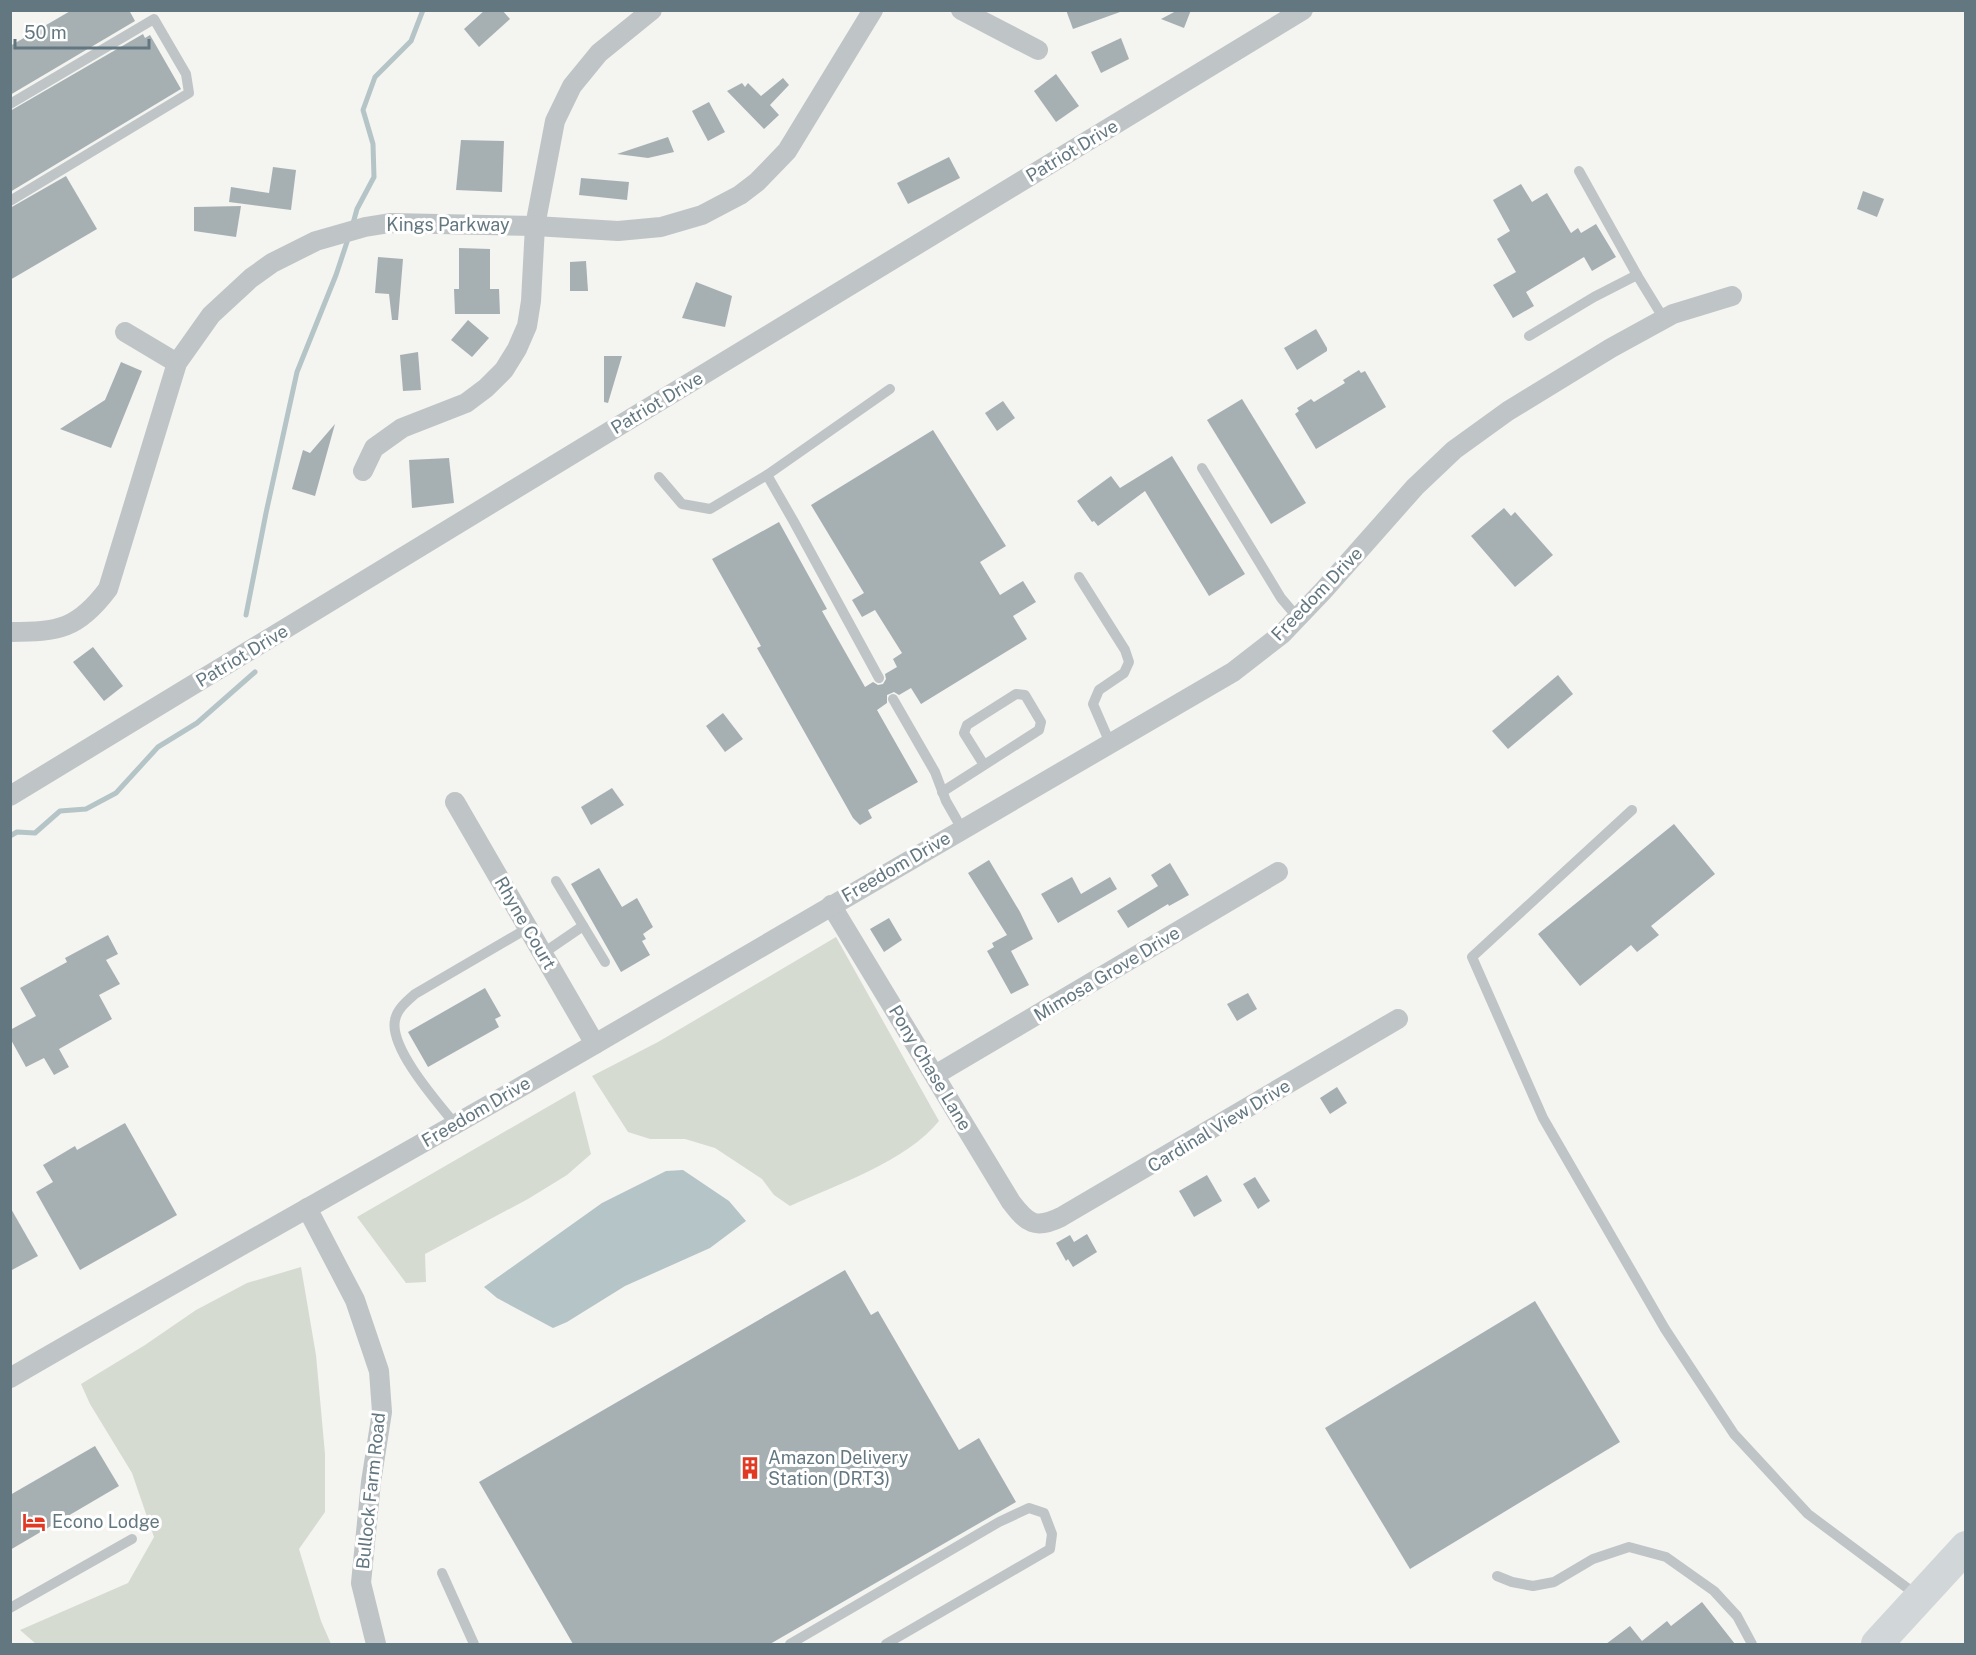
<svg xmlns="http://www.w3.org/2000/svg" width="1976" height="1655" viewBox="0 0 1976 1655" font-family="'Public Sans',sans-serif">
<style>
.green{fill:#d6dbd1}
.water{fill:#b5c4c6}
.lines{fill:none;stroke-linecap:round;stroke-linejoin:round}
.stream{stroke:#b5c4c6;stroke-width:5}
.building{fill:#a6b0b3}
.service{stroke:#bfc4c6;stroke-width:10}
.minor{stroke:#bfc4c6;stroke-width:20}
.primary{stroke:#d1d6d9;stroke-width:32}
.labels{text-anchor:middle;stroke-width:6;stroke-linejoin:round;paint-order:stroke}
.street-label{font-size:18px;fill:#637781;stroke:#fff}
.poi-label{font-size:18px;fill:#637781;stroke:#fff;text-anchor:start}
</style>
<rect width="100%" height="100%" fill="#f4f4f0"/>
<g class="green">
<path d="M836,937L939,1121C907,1161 836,1185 790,1206L774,1195L762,1179L715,1148L685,1139H650L628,1132L592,1076L658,1042Z"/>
<path d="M575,1091L591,1154L567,1175L528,1199L425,1254L426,1282L406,1283L357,1217Z"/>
<path d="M301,1267L316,1355L325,1454V1512L299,1549L321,1621L331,1644H36L20,1630L128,1583L154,1537L132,1473L90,1404L81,1384L145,1345L196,1310L247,1283Z"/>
</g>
<path class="water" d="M683,1170L729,1201L746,1221L710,1248L625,1286L567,1322L553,1328L497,1298L484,1287L602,1203L666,1171Z"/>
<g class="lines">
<g class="stream">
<path d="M352,227L357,209L374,177L373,144L363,110L375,77L411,41L423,10"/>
<path d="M246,615L266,513L297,372L336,275L349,236"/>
<path d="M10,836L17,832L35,833L60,811L86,809L116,793L158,747L197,723L255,672"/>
</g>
</g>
<g class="building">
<path d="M72,10H129L135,21L10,95V46Z"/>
<path d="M485,10H502L510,19L479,47L464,29Z"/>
<path d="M1066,10H1120V12L1073,29Z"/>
<path d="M1178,10H1191L1184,28L1161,19Z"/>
<path d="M143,34L145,38L150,35L181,89L10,192V111Z"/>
<path d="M1121,38L1129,59L1101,73L1091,52Z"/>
<path d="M1056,74L1079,106L1056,122L1034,91Z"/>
<path d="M783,78L789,85L770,105L779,115L764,129L727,91L742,83L745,87L748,83L761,96Z"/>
<path d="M709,102L725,132L708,141L692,111Z"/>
<path d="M668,137L674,152L648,158L617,154Z"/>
<path d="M461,140L504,141L502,192L456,190Z"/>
<path d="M949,157L960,178L908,204L897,183Z"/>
<path d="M273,167L296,170L291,210L229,202L231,187L269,193Z"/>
<path d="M66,176L97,229L10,280V208Z"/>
<path d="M581,178L629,182L627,200L579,195Z"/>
<path d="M1521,184L1532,202L1547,193L1571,233L1578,228L1581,233L1596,224L1616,257L1592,271L1584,257L1526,292L1534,306L1513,318L1493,285L1516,272L1497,239L1510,231L1493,200Z"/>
<path d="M1863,191L1884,199L1877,217L1857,209Z"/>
<path d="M241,206L236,237L194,231V207Z"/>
<path d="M459,248L490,249V289H499L500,314H455L454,289H459Z"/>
<path d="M378,257L403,259L398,320H392L389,294L375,293Z"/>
<path d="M586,261L588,291H570V262Z"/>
<path d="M696,282L732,296L725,327L682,318Z"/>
<path d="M468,320L489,338L472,357L451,340Z"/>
<path d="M1316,329L1327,348V351L1297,370L1284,348Z"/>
<path d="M418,352L421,390L403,391L400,355Z"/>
<path d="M604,356H622L608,403L604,402Z"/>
<path d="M121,362L142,371L111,448L60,429L105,400Z"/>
<path d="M1359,370L1361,373L1365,371L1386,407L1316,449L1295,414L1299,411L1297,408L1311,399L1314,402L1345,383L1343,380Z"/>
<path d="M1242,399L1306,503L1271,524L1207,420Z"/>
<path d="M1003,401L1015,418L997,431L985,413Z"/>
<path d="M335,424L315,496L292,489L303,450L310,453Z"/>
<path d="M933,430L1006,546L980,562L1000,595L1023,581L1036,602L1013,616L1027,639L921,704L911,688L899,695L894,692L887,695V703L877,710L918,782L868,810L872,818L860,825L853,818L757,648L761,646L712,559L779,522L827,609L822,611L865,687L873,682L878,685L883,684L886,679L885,674L897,667L893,659L902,653L875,610L862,617L852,600L864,593L811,505Z"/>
<path d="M1172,456L1245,574L1209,596L1145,491L1098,526L1094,521L1092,522L1077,501L1111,476L1120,488Z"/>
<path d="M449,458L454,503L412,508L409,460Z"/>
<path d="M1504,508L1511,516L1515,512L1553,555L1515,587L1471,536Z"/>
<path d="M93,647L123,686L104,701L73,662Z"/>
<path d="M1558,675L1573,694L1508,749L1492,731Z"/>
<path d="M723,713L743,739L725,752L706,726Z"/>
<path d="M612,788L624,805L591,825L581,807Z"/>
<path d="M1674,824L1715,874L1651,926L1659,935L1637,952L1631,945L1580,986L1538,934Z"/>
<path d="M989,860L1020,912L1033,939L1011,951L1029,985L1011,994L987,951L994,947L992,943L1007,935L968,873Z"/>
<path d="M1170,863L1189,895L1169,906L1168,904L1128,928L1117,911L1158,886L1151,875Z"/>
<path d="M599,868L622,907L637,898L653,927L643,934L646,939L642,941L650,955L621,972L571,884Z"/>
<path d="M1072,877L1081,894L1110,877L1117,889L1058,923L1041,894Z"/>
<path d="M889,918L902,940L884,952L870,929Z"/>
<path d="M108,935L118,954L106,960L120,984L99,995L112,1019L59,1049L69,1067L54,1075L44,1058L26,1067L10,1038V1030L36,1016L20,988L67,962L65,958Z"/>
<path d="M485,988L501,1016L495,1019L499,1027L428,1067L408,1032Z"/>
<path d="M1248,993L1257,1009L1237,1021L1227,1004Z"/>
<path d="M1337,1087L1347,1103L1330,1114L1320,1098Z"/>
<path d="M125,1123L177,1215L80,1270L36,1192L53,1182L43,1165L75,1146L77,1150Z"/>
<path d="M1207,1175L1222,1201L1194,1217L1179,1191Z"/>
<path d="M1255,1177L1270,1201L1258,1209L1243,1184Z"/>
<path d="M10,1207L38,1256L10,1271Z"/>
<path d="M1087,1234L1097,1252L1073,1267L1068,1259L1066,1261L1056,1243L1070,1235L1074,1242Z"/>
<path d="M845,1270L871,1315L878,1311L959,1450L979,1438L1016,1502L770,1644H573L479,1482Z"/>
<path d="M1535,1301L1620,1442L1410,1569L1325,1428Z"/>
<path d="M95,1446L119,1486L10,1550V1495Z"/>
<path d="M1702,1602L1735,1644H1606L1630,1626L1642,1641L1667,1621L1671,1626Z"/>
</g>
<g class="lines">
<g class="service">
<path d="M10,104L154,19L186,74L189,93L10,201"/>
<path d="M1579,171L1637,275"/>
<path d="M1529,336L1594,297L1637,275L1664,319"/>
<path d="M1202,468L1281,598L1298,618"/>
<path d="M767,475L794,522L879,678"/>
<path d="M659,477L682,504L710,509L767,475L890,389"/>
<path d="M1079,577L1125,650L1129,662L1124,673L1099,690L1093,704L1110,743"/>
<path d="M893,699L935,772L946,801L962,829"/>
<path d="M942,792L1039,730L1041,722L1025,695L1016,694L967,725L964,733L984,765"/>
<path d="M1632,810L1472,957L1543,1118L1665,1329L1734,1434L1808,1514L1918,1596"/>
<path d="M556,881L605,962"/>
<path d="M542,954L583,926"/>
<path d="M455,1124C438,1103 389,1048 395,1020C397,1009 407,1001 415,994L528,928"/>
<path d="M442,1573L474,1644"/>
<path d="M1497,1576L1512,1582L1533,1586L1554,1582L1593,1559L1629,1547L1666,1557L1714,1591L1737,1616L1752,1644"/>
<path d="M10,1608L132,1539"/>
<path d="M790,1644L999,1522L1029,1508L1044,1513L1052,1534L1050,1549L886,1644"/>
</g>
<g class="minor">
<path d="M961,10L1038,50"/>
<path d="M125,332L177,363"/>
<path d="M363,471L374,448L402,428L466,403L486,388L504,370L517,349L527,326L531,301L535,226L555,121L572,86L599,53L652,10"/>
<path d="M10,632C59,632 78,629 108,589L177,363L211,315L251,278L272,263L316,241L365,227L390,223L535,226L618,231L661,227L702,215L740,195L757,182L787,151L873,10"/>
<path d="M10,796L1303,10"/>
<path d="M455,802L595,1044"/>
<path d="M831,905L1011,1202C1027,1223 1035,1230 1061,1217L1398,1019"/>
<path d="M935,1075L1278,872"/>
<path d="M307,1208L355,1300L379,1371L382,1412L371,1482L361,1583L376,1644"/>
<path d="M10,1378C204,1265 401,1157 595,1044C808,920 1020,795 1233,672L1282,634L1323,591L1415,487L1454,450L1508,411L1611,348L1673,314L1732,296"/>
</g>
<path class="primary" d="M1877,1644L1966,1547"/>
</g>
<defs>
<g id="building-bare" transform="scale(1.8)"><path d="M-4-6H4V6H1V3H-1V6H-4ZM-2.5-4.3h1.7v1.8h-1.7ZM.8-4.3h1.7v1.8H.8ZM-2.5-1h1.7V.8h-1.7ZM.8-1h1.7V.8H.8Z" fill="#e03924" stroke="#fff" stroke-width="2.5" paint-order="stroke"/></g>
<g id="hotel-bare" transform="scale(1.8)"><path d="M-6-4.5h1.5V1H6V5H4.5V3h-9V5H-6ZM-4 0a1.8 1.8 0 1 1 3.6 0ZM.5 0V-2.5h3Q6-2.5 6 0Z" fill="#e03924" stroke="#fff" stroke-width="2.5" paint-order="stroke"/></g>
</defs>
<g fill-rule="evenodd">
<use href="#building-bare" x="750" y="1468"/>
<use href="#hotel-bare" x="34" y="1522"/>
</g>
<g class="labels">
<g class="street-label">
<text transform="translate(1072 151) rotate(-31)" y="6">Patriot Drive</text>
<text x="448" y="231">Kings Parkway</text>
<text transform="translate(657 403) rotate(-31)" y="6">Patriot Drive</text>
<text transform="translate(1317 594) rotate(-46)" y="6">Freedom Drive</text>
<text transform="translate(242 656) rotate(-31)" y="6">Patriot Drive</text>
<text transform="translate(896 867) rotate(-30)" y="6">Freedom Drive</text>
<text transform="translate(525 923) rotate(60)" y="6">Rhyne Court</text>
<text transform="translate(1107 974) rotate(-31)" y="6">Mimosa Grove Drive</text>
<text transform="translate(930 1068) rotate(59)" y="6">Pony Chase Lane</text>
<text transform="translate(476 1112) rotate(-30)" y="6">Freedom Drive</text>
<text transform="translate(1219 1126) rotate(-31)" y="6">Cardinal View Drive</text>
<text transform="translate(371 1491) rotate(-84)" y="6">Bullock Farm Road</text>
</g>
<g class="poi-label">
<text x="768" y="1464">Amazon Delivery<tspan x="768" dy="21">Station (DRT3)</tspan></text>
<text x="52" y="1528">Econo Lodge</text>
</g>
</g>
<rect width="1976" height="1655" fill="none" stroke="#637781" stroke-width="24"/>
<path d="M15 39v9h134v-9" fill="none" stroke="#637781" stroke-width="3"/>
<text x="24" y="39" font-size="18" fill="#637781" stroke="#ffffff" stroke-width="4.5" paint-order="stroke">50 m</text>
</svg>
